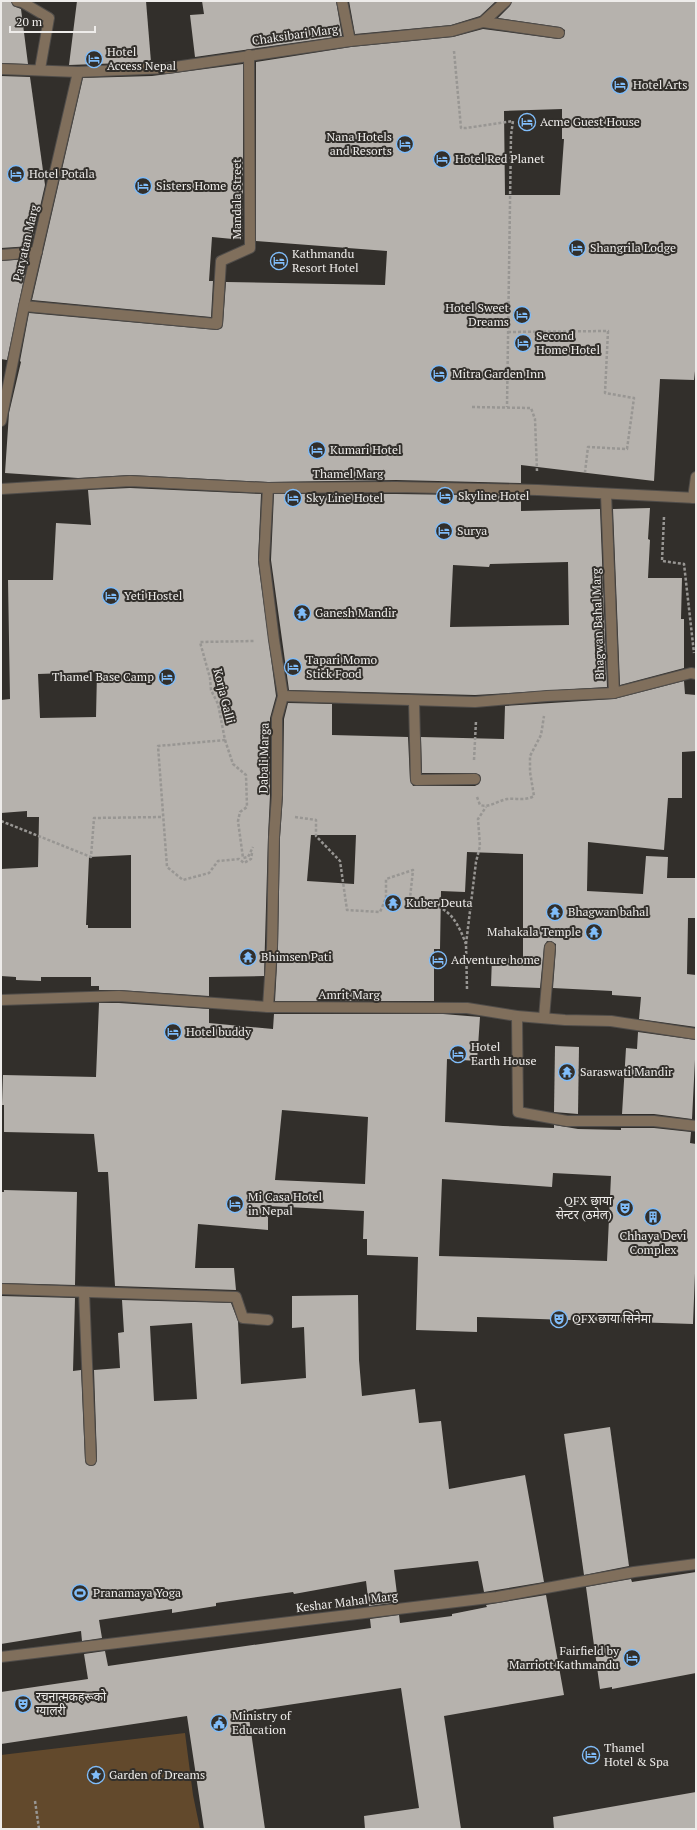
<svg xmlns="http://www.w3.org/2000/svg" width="697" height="1830" viewBox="0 0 697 1830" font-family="'PT Serif','Noto Sans Devanagari',serif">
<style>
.green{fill:#62492c}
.building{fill:#b6b2ad;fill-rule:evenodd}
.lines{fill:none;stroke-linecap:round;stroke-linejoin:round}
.minor-casing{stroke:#504d4a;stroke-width:12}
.path{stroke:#989693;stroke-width:2.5;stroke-dasharray:3 2;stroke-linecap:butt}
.minor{stroke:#806f5c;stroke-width:10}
.labels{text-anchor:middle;stroke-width:4;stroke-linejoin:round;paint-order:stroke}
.street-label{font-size:12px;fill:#eeecea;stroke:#322f2b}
.poi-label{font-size:12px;fill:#eeecea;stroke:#322f2b;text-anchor:start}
</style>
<rect width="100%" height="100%" fill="#322f2b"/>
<path class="green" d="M185,1733L193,1795L200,1829H1V1755Z"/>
<g class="building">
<path d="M1,1H11L13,6L21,9L28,64L1,63Z"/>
<path d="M77,1H146L151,62L69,65Z"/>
<path d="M202,1H336L342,36L195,57L190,15L204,14Z"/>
<path d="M349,1H496L480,16L451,25L355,34Z"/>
<path d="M512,1H696V362L694,380L660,379L654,481L521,465V483L396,480L268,482L130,475L78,478L5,473L9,413L21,362L20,361L29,313L217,330L222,328L223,324L226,282L385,285L387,251L256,241V62L351,47L453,37L483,29L558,39L564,37L565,30L560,27L498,18L510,6ZM562,109V139H564L560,195H505L504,111Z"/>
<path d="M243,64V240L212,237L209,281H213L211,317L32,300L83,78L152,76Z"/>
<path d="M1,76L30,77L45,185L31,246L1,248Z"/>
<path d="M28,259L7,360L1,359V261Z"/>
<path d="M130,488L261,494L258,561L276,696L270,718V795L268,837L264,976L209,977V996L119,990H99V986H91V977H41V981L16,980V977L1,976V869L38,867L39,817H27V811L1,813V700L10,699L8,580H53L56,523L91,525L88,490ZM97,672L96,717L40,718L38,674ZM131,855V928H88V925H86L89,857Z"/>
<path d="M274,494H396L521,496V511L600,509L607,687L475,695L289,690L271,560ZM568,562L569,625L450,627L453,565L489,567L490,564Z"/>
<path d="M650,508L648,539L650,540L648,578H682L681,619H684V668L620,685L613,509Z"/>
<path d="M684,681L685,694L696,695V751L682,752V798H668L664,850L588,842L587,891L643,894L646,856L668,857L667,878H696V918H688L687,974L696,975V1027L639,1019L641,997L612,995V991L553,988L556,948V944L551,941H547L544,946L540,988L491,986L492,957L523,959V854L467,852L465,892L441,891L440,949H434V1001H275L278,947L280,837L283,795L284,719L288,703L332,704V735L408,737L410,780L413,786H475L479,784L481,779L480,775L475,773H422L421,737L504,739L505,706L614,699ZM311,835H356L354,884L307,881Z"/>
<path d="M99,1003H119L209,1009V1023L273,1029L274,1014H443L480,1017L477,1061L447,1059L445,1122L503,1126L554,1128V1125L578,1129L621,1130V1128H654L691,1132L690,1143L696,1144V1248L693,1324L477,1317V1332L416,1330L418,1257L367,1255V1239H363L364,1211L268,1206V1230L198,1224L195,1268H234L236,1290L115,1286L108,1172H98L94,1134L4,1132V1105H2L3,1075L96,1077ZM282,1110L368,1117L365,1184L275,1180ZM553,1173L611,1176L607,1261L439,1256L442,1179L552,1187Z"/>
<path d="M638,1032L696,1040L692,1119L654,1114H622L626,1048L637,1049Z"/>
<path d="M555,1046L579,1047L578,1114L554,1112Z"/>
<path d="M4,1190L77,1192L75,1285L1,1283V1192H4Z"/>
<path d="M358,1295L359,1360L362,1396L415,1389L419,1423L441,1421L449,1489L525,1475L544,1582L484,1592L478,1561L394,1570L398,1602L369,1606L366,1581L294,1594L293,1592L216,1603V1606L172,1613V1609L99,1620L102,1638L82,1641L81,1631L1,1644V1296L75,1298L73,1371L81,1370L85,1460L86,1464L91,1466L95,1465L97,1460L94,1370L120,1368L118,1333L124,1332L122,1300L231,1303L238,1321L241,1384L306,1378L304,1327L292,1328V1296ZM192,1323L197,1399L154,1401L150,1326Z"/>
<path d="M610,1427L629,1566L584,1575L564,1434Z"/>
<path d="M696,1572V1673L612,1689V1687L600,1689L586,1587L631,1579L632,1582Z"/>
<path d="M546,1595L564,1695L444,1716L461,1829H365L364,1816L419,1808L401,1688L248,1711L265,1829H204L187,1716L1,1744V1692L88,1679L84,1654L105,1651L108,1666L371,1628L370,1619L399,1615L400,1623L452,1616V1614L487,1607L486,1605Z"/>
<path d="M696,1792V1829H554L553,1817Z"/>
</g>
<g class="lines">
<g class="minor-casing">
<g id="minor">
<path d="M17,1L22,2L49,18L40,69"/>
<path d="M342,1L350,41"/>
<path d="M483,22L559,33"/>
<path d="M1,69L78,72L168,68L350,41L452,31L483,22L506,1"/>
<path d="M1,255L37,252"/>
<path d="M24,306L217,324L221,261L250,248L249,55"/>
<path d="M1,421L24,306L78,72"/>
<path d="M268,488L264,560L274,640L283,696L277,718V795L274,837L272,947L268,1007"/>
<path d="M1,489L130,481L268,488L396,487L538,490L696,498"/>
<path d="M606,494L614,693L691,673L696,674"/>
<path d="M693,498L696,477"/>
<path d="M283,696L475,702L547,696L614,693"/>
<path d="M414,701L416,780L475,779"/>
<path d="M1,1000L119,996L268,1007L467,1008L517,1016L565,1020L611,1021L696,1034"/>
<path d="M517,1016L518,1112L567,1121H654L696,1126"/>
<path d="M544,1018L550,947"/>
<path d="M1,1289L236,1297L243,1318L268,1320"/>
<path d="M84,1292L91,1460"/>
<path d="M1,1657L497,1597L634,1572L696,1564"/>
</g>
</g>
<g class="path">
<path d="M454,51L461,128H466L513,121L511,135L507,407"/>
<path d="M508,332L608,331L605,393L634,398L627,449L588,447L585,472"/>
<path d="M472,407L531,408L535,419L537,471"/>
<path d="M664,517L662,561L684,564L694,653"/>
<path d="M225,740L233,764L246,775L247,807L240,812L238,821L243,858L248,857L253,847"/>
<path d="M474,760L476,721"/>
<path d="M477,797L480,805C490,808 497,801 507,799C516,798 526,801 534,796L530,772V756L541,735L544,716"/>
<path d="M295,817L316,820V836L340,861L347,910L380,912L386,898V879L413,870L410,898C445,908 452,908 466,944"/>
<path d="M1,821L91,857L94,818L163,817"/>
<path d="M252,853L251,859L244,863L239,859L218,861L209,873L183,880L167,867L158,746L225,740L218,704L211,690L210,678L200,642L254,641"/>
<path d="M467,989L466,944L476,862L480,846L478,819L486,807"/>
<path d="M35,1801L39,1829"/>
</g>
<use href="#minor" class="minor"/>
</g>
<defs>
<g id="hotel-ring" transform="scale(0.9)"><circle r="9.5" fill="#322f2b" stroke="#80bdfa" stroke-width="1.5"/><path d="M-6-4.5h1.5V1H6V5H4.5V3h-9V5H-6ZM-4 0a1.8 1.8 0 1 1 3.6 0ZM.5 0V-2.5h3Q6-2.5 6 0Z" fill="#80bdfa"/></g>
<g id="temple-ring" transform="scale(0.9)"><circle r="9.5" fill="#322f2b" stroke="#80bdfa" stroke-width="1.5"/><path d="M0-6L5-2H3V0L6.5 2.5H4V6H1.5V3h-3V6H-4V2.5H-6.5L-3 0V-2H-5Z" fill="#80bdfa"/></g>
<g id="theatre-ring" transform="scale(0.9)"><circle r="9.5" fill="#322f2b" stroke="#80bdfa" stroke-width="1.5"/><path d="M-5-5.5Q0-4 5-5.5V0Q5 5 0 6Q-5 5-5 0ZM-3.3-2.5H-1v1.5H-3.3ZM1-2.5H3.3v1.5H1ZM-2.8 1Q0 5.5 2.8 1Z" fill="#80bdfa"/></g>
<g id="building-ring" transform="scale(0.9)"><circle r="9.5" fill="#322f2b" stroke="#80bdfa" stroke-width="1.5"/><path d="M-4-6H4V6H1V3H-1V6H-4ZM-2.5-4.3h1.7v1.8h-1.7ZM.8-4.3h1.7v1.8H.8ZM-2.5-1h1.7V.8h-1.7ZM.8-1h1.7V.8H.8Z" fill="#80bdfa"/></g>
<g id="stadium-ring" transform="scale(0.9)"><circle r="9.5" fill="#322f2b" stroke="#80bdfa" stroke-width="1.5"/><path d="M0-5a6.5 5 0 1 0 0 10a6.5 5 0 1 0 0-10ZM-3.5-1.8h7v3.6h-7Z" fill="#80bdfa"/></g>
<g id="civic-ring" transform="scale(0.9)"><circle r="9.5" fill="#322f2b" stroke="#80bdfa" stroke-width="1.5"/><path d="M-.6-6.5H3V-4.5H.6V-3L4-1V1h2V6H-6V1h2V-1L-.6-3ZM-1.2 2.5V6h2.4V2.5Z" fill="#80bdfa"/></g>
<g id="sight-ring" transform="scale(0.9)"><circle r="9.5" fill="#322f2b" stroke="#80bdfa" stroke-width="1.5"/><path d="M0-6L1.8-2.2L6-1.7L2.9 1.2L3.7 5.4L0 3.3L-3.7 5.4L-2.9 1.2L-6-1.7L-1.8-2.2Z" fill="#80bdfa"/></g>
</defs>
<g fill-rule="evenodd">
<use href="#hotel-ring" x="94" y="59"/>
<use href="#hotel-ring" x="620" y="85"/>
<use href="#hotel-ring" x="527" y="122"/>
<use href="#hotel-ring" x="405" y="144"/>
<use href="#hotel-ring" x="442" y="159"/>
<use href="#hotel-ring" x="16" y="174"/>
<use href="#hotel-ring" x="143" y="186"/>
<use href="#hotel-ring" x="577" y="248"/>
<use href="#hotel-ring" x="279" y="261"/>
<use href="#hotel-ring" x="522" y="315"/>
<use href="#hotel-ring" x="523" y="343"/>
<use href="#hotel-ring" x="439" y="374"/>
<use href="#hotel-ring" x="317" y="450"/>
<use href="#hotel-ring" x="445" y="496"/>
<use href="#hotel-ring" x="293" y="498"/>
<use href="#hotel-ring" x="444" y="531"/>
<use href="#hotel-ring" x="111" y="596"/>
<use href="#temple-ring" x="302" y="613"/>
<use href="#hotel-ring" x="293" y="667"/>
<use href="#hotel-ring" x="167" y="677"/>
<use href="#temple-ring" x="393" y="903"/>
<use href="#temple-ring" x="555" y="912"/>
<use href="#temple-ring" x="594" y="932"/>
<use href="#temple-ring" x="248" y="957"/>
<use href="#hotel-ring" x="438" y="960"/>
<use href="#hotel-ring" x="173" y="1032"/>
<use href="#hotel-ring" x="458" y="1054"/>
<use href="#temple-ring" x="567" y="1072"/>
<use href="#hotel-ring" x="235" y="1204"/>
<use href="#theatre-ring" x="625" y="1208"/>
<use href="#building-ring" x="653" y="1217"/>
<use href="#theatre-ring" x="559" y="1319"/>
<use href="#stadium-ring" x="80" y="1593"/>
<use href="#hotel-ring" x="632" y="1658"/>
<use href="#theatre-ring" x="23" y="1704"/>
<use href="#civic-ring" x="219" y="1723"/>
<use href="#hotel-ring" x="591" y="1755"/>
<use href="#sight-ring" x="96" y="1775"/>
</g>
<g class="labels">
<g class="street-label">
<text transform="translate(295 35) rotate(-8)" y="4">Chaksibari Marg</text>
<text transform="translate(237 199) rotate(-90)" y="4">Mandala Street</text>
<text transform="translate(26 243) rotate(-77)" y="4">Paryatan Marg</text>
<text x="348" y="478">Thamel Marg</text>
<text transform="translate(598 624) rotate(-92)" y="4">Bhagwan Bahal Marg</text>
<text transform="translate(224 696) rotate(76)" y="4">Korja Galli</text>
<text transform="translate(264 758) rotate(-89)" y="4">Dabali Marga</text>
<text x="349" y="999">Amrit Marg</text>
<text transform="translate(347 1602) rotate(-7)" y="4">Keshar Mahal Marg</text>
</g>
<g class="poi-label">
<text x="107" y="56">Hotel<tspan x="107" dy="14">Access Nepal</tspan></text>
<text x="633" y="89">Hotel Arts</text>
<text x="540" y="126">Acme Guest House</text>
<text x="392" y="141" text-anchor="end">Nana Hotels<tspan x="392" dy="14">and Resorts</tspan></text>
<text x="455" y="163">Hotel Red Planet</text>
<text x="29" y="178">Hotel Potala</text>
<text x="156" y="190">Sisters Home</text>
<text x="590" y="252">Shangrila Lodge</text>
<text x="292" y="258">Kathmandu<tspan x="292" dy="14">Resort Hotel</tspan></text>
<text x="509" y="312" text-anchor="end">Hotel Sweet<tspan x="509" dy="14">Dreams</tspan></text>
<text x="536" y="340">Second<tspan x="536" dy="14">Home Hotel</tspan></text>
<text x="452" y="378">Mitra Garden Inn</text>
<text x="330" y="454">Kumari Hotel</text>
<text x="458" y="500">Skyline Hotel</text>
<text x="306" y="502">Sky Line Hotel</text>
<text x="457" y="535">Surya</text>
<text x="124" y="600">Yeti Hostel</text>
<text x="315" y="617">Ganesh Mandir</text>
<text x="306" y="664">Tapari Momo<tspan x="306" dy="14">Stick Food</tspan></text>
<text x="154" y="681" text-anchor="end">Thamel Base Camp</text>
<text x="406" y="907">Kuber Deuta</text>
<text x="568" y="916">Bhagwan bahal</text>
<text x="581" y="936" text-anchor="end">Mahakala Temple</text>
<text x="261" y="961">Bhimsen Pati</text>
<text x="451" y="964">Adventure home</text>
<text x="186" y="1036">Hotel buddy</text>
<text x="471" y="1051">Hotel<tspan x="471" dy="14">Earth House</tspan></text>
<text x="580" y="1076">Saraswati Mandir</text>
<text x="248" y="1201">Mi Casa Hotel<tspan x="248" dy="14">in Nepal</tspan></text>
<text x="612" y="1205" text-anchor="end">QFX छाया<tspan x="612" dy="14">सेन्टर (ठमेल)</tspan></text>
<text x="653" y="1240" text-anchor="middle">Chhaya Devi<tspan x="653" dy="14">Complex</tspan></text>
<text x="572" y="1323">QFX छाया सिनेमा</text>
<text x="93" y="1597">Pranamaya Yoga</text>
<text x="619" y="1655" text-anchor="end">Fairfield by<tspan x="619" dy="14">Marriott Kathmandu</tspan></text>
<text x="36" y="1701">रचनात्मकहरूको<tspan x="36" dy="14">ग्यालरी</tspan></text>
<text x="232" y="1720">Ministry of<tspan x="232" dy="14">Education</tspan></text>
<text x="604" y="1752">Thamel<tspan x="604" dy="14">Hotel &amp; Spa</tspan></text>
<text x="109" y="1779">Garden of Dreams</text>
</g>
</g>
<rect width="697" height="1830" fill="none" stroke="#eeecea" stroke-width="4"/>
<path d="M10 26v6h85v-6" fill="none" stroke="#eeecea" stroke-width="2"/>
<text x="16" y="26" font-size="12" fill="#eeecea" stroke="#322f2b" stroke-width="3" paint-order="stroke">20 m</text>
</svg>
